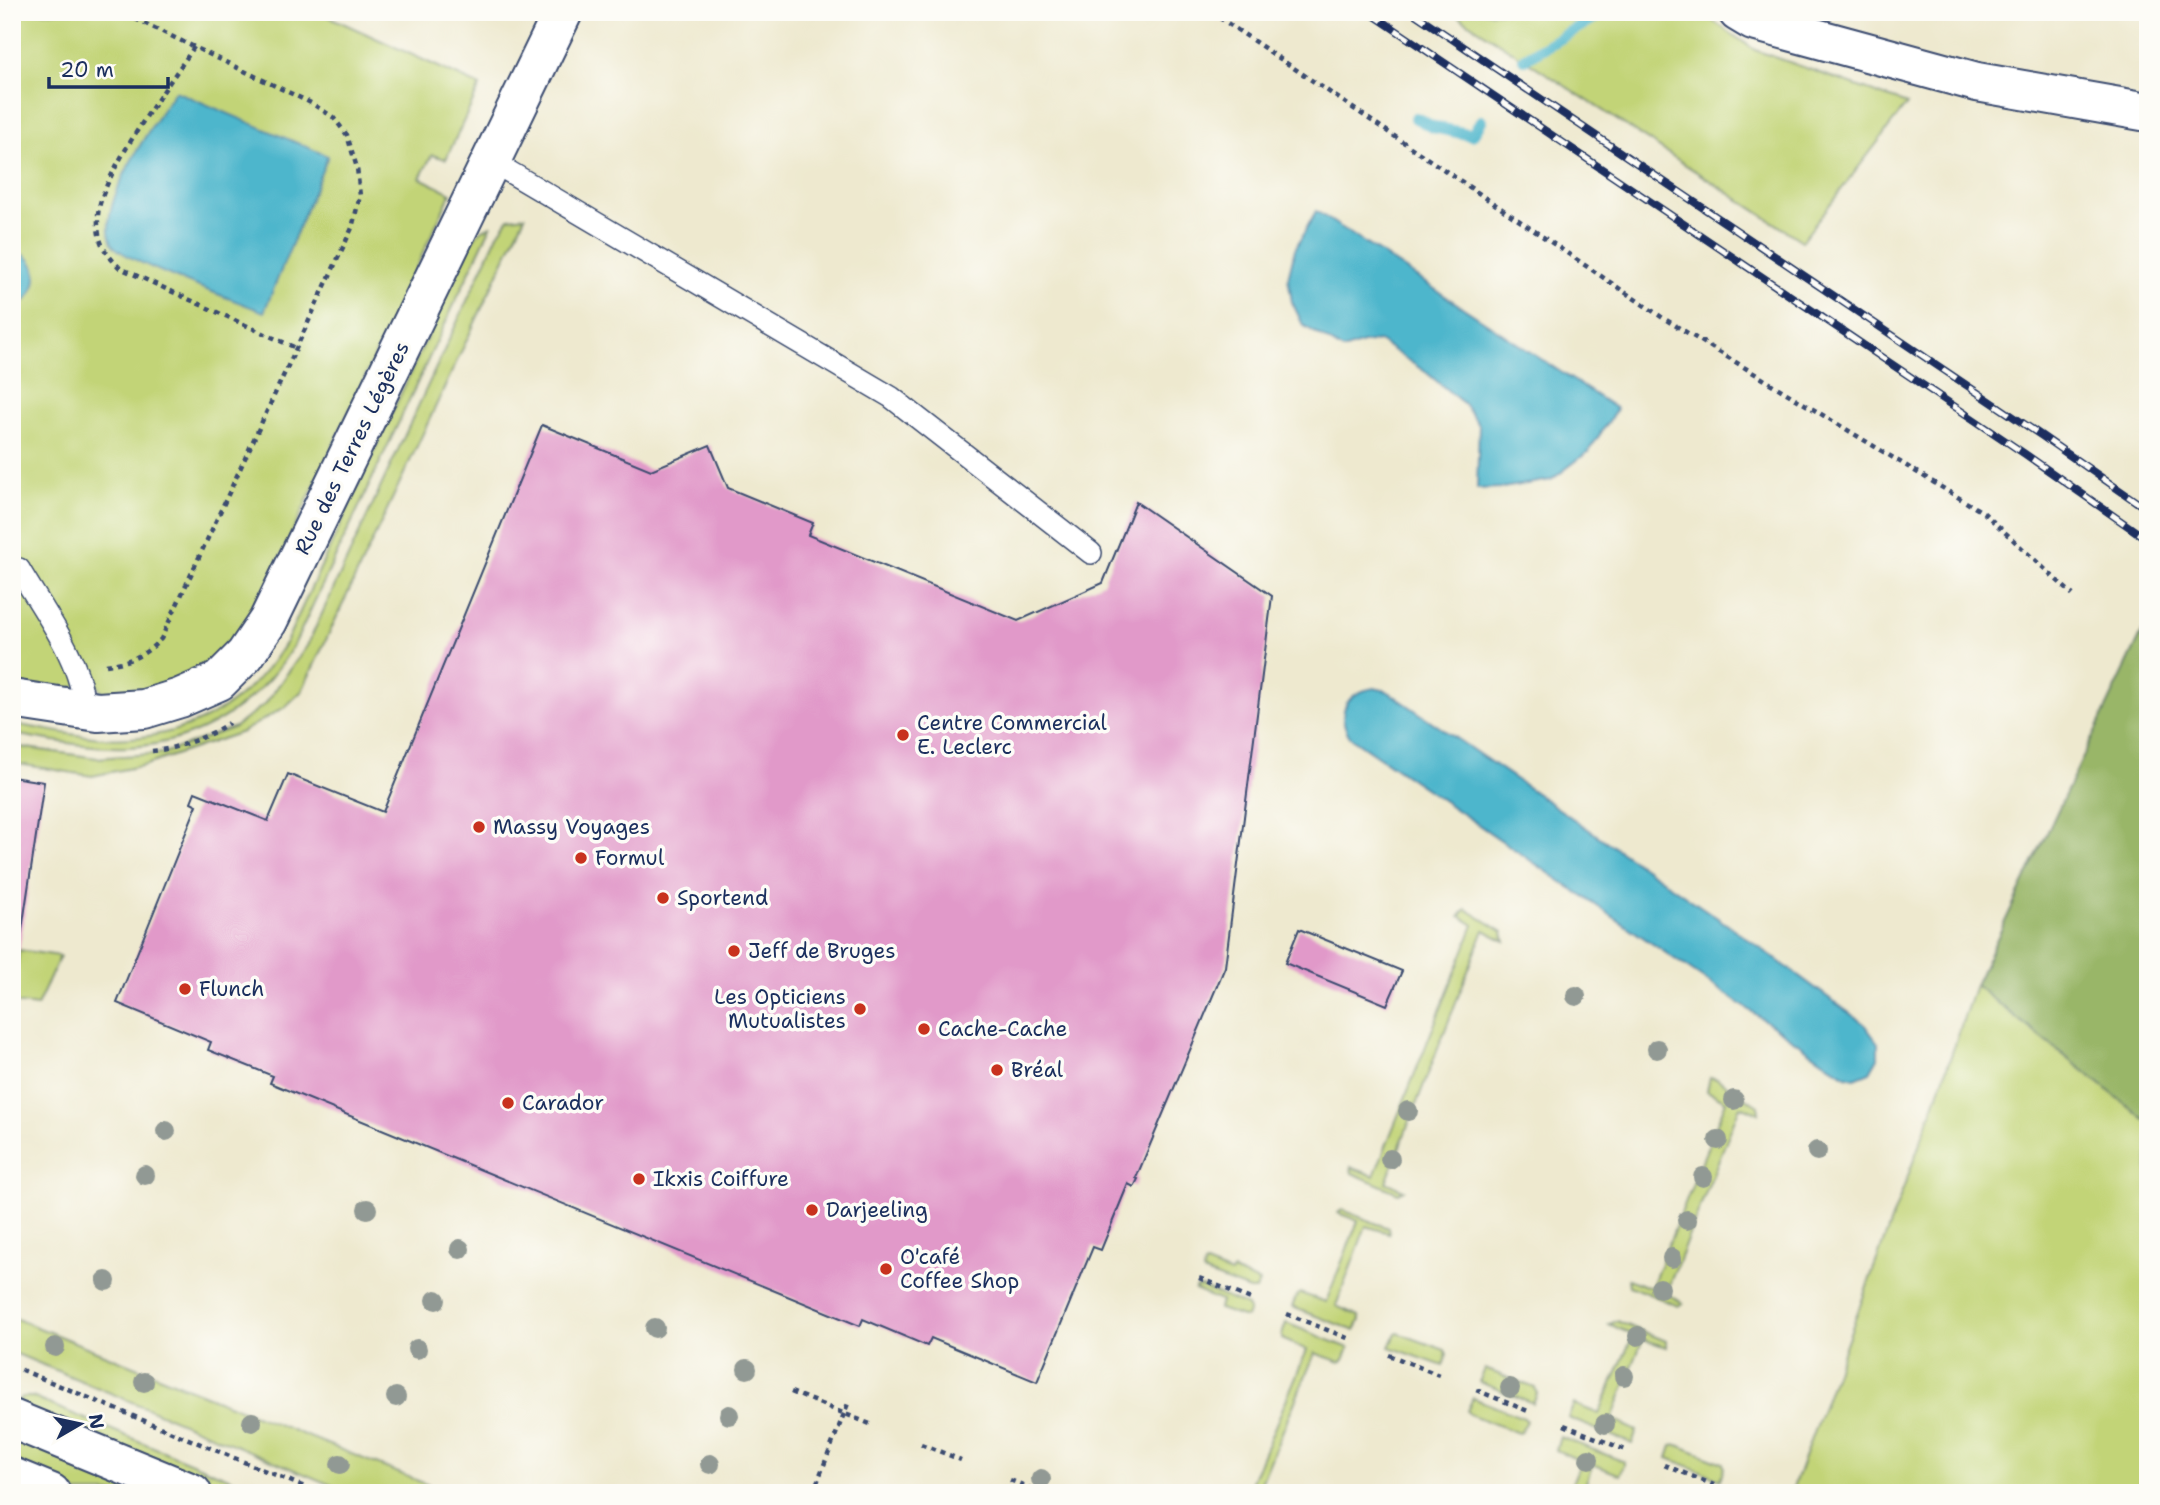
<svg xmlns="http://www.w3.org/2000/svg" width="2160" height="1505" viewBox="0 0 2160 1505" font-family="'Shantell Sans',sans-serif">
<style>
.green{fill:#c2d477;stroke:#6e826a;stroke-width:2}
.forest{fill:#99b668;stroke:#5a7263;stroke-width:2}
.water{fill:#4eb6cc;stroke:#347295;stroke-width:2}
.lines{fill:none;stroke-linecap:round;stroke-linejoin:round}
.stream{stroke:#4eb6cc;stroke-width:12}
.building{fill:#e199c9}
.service-casing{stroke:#3b4b6f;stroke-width:24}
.minor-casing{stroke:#3b4b6f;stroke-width:42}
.tertiary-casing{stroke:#3b4b6f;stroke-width:42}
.path{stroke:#3b4b6f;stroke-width:4.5;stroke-dasharray:5 5;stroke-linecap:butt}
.service{stroke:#fff;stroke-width:21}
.minor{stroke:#fff;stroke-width:38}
.tertiary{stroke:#fff;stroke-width:38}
.rail-casing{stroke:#1b2f5e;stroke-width:8}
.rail{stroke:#fdfcf7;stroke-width:5;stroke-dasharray:16;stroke-linecap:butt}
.tree{fill:#919994}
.poi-dot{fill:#c8321e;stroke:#fdfcf7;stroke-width:2.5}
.labels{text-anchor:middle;stroke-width:7;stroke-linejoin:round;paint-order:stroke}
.street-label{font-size:21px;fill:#1b2f5e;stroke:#fdfcf7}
.poi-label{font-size:21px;fill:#1b2f5e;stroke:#fdfcf7;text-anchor:start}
</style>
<rect width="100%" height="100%" fill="#fdfcf7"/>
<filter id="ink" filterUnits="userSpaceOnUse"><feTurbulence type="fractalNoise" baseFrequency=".0143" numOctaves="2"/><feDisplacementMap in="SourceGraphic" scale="14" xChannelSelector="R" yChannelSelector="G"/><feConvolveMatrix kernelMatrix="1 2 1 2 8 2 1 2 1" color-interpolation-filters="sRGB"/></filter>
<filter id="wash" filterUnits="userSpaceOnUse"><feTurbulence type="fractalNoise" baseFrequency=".00686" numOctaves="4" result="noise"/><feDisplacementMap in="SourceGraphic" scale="28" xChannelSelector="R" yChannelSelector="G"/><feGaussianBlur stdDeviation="1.57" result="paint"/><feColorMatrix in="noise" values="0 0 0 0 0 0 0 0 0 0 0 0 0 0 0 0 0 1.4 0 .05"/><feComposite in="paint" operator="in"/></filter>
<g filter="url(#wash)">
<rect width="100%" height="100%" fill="#eee9cf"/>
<g class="green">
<path d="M12,12H319L480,86L446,159L432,155L420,178L451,193L257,608L238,645L200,677L107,698L93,680L72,688V693L12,684Z"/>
<path d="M1452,12H1700L1755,50L1907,104L1802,241Z"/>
<path d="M525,216L302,691L285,707L242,732L146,765L92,776L12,763V746L97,758L164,753L235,727L265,704L307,646L498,234L509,218Z"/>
<path d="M491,226L295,643C259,704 201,743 130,747C91,749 51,740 12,734V724C48,729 95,741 130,738C200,733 251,700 287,640L470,244L480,231Z"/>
<path d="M1466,909L1503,932L1505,941L1484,930L1386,1182L1404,1190L1398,1193L1352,1173L1351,1167L1374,1176L1474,925L1460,916Z"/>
<path d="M19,950L60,956L37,1006L12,1003Z"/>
<path d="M1975,985L2148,1122V1493H1791L1937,1097Z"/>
<path d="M1710,1077L1717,1079L1758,1106L1759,1113L1740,1106L1666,1293L1683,1303L1678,1306L1629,1286L1628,1279L1651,1288L1726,1101L1707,1091Z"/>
<path d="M1342,1210L1388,1228L1389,1233L1366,1226L1336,1306L1359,1316L1360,1320L1355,1331L1292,1307L1297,1295L1300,1293L1326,1302L1358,1221L1338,1213Z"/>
<path d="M1206,1264L1231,1274L1233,1271L1259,1282L1256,1290H1249L1203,1272L1204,1265Z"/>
<path d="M1197,1287H1201L1247,1306L1249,1310L1246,1317H1242L1219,1309L1221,1301L1195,1290Z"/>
<path d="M12,1317L448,1493H350L12,1352Z"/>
<path d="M1617,1321L1666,1341V1347L1643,1339L1612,1419L1637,1431L1632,1444L1568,1418L1574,1404L1599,1414L1633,1335L1609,1324Z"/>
<path d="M1286,1323L1349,1348L1344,1360L1340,1362L1315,1353L1257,1493H1247L1307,1350L1282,1339V1335Z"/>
<path d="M1398,1333L1445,1350L1447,1354L1443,1366L1390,1347L1396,1334Z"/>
<path d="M1485,1369L1535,1388L1537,1394L1533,1403L1479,1382Z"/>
<path d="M22,1397H32L265,1493H216L12,1409L16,1402Z"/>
<path d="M1473,1398L1524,1418L1527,1421L1521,1432L1518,1433L1469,1414L1467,1411Z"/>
<path d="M12,1437L145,1493H76L12,1466Z"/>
<path d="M1560,1437L1625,1462L1620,1475L1593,1464L1582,1493H1568L1581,1461L1556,1450Z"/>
<path d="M1678,1445L1723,1463L1724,1468L1720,1479L1668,1458L1672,1446Z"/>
</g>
<path class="forest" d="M2148,620V1122L1975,985Z"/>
<g class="water">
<path d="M175,91L328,156L264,312C240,302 123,261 113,245C92,209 155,121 175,91Z"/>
<path d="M1316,211L1617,409L1588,452L1551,480L1502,488L1477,489L1479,425L1464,404L1427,373L1379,341L1363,343L1343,350L1303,325L1292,302L1288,278L1295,249Z"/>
<path d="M12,250C20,253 27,255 31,262C43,279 31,303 12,307Z"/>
<path d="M1374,688L1387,691L1751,941L1863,1023L1878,1043V1058L1870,1072L1855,1078L1846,1076L1350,737C1335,712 1346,693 1374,688Z"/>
</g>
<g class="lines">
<g class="stream">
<path d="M1524,59L1604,12"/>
<path d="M1416,118L1433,127L1472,135L1481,121"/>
</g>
</g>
<g id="blocks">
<g class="building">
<path d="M542,425L651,470L710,445L728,488L813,523L808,535L1018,621L1103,583L1136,502L1272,596L1225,967L1136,1178L1138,1179L1134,1187L1128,1184L1101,1250L1093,1247L1037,1382L931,1338L927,1346L863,1319L860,1326L270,1083L273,1076L208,1050L211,1042L117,1003L197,805L191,802L195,792L268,821L288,774L383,812Z"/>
<path d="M12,777L44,782L19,950L12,948Z"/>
<path d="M1299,929L1402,971L1387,1005L1285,963Z"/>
</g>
</g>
</g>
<g filter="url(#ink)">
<use href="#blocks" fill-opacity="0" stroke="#3b4b6f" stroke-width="2"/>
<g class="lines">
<g class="service-casing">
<g id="service">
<path d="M491,161L891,397L1091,553"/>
<path d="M19,569C43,611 83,661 84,710"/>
</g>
</g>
<g class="minor-casing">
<g id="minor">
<path d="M1738,12L1753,21L1977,82L2148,112"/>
<path d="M12,699L98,712L144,709L180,698L219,681L245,655L268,621L563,12"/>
</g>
</g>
<g class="tertiary-casing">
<g id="tertiary">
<path d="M12,1419L192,1493"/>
<path d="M12,1477L51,1493"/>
</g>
</g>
<g class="path">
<path d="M1211,12L1663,318L1984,513L2073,595"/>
<path d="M194,47C171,81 98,179 98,216C97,241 103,251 120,268L296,348"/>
<path d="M106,665C131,661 143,657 161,639L352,228L360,196L357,168L347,135L333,117L311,103L121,12"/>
<path d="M152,751C177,749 208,737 229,723"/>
<path d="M1199,1278L1251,1299"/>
<path d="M1287,1314L1350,1339"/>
<path d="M1389,1355L1439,1375"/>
<path d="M12,1366L319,1493"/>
<path d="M1476,1390L1528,1411"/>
<path d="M791,1392L870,1424"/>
<path d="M1564,1425L1628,1451"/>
<path d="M921,1444L961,1460"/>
<path d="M1664,1465L1714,1485"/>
<path d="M1010,1480L1043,1493"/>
<path d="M813,1493L849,1401"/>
</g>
<use href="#service" class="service"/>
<use href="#minor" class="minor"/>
<use href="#tertiary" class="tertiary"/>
<g class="rail-casing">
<g id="rail">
<path d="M1369,12L2025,454L2148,540"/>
<path d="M1412,12L2042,436L2148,510"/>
</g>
</g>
<use href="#rail" class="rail"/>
</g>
<g class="tree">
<circle cx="1576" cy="996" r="10"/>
<circle cx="1657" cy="1049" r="10"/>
<circle cx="1734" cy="1100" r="10"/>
<circle cx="1408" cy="1111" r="10"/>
<circle cx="166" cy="1131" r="10"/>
<circle cx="1718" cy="1140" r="10"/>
<circle cx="1817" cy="1151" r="10"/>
<circle cx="1390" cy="1159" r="10"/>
<circle cx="145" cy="1175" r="10"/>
<circle cx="1703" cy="1177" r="10"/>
<circle cx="367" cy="1209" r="10"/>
<circle cx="1687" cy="1220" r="10"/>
<circle cx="460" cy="1249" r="10"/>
<circle cx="1672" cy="1258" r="10"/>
<circle cx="106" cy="1281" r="10"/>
<circle cx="1660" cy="1288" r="10"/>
<circle cx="436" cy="1300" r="10"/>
<circle cx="655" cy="1328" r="10"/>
<circle cx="1638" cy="1336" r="10"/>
<circle cx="55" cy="1347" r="10"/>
<circle cx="417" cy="1349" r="10"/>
<circle cx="747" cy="1369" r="10"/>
<circle cx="1624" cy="1376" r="10"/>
<circle cx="144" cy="1382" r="10"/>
<circle cx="1510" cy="1388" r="10"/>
<circle cx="396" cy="1397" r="10"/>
<circle cx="729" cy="1415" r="10"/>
<circle cx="252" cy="1422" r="10"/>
<circle cx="1605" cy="1424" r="10"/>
<circle cx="1589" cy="1459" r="10"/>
<circle cx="340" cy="1464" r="10"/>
<circle cx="710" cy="1464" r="10"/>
<circle cx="1041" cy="1479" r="10"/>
</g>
</g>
<g class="poi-dot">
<circle cx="903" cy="735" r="7"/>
<circle cx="479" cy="827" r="7"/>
<circle cx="581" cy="858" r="7"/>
<circle cx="663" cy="898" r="7"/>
<circle cx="734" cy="951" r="7"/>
<circle cx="185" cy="989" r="7"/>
<circle cx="860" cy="1009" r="7"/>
<circle cx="924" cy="1029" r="7"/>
<circle cx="997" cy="1070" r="7"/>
<circle cx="508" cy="1103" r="7"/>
<circle cx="639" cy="1179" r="7"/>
<circle cx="812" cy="1210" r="7"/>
<circle cx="886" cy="1269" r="7"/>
</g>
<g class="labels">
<g class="street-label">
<text transform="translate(352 448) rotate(-64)" y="7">Rue des Terres Légères</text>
</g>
<g class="poi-label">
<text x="917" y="730">Centre Commercial<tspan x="917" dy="24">E. Leclerc</tspan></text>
<text x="493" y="834">Massy Voyages</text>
<text x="595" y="865">Formul</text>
<text x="677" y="905">Sportend</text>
<text x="748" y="958">Jeff de Bruges</text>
<text x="199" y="996">Flunch</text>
<text x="846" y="1004" text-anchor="end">Les Opticiens<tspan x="846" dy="24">Mutualistes</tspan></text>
<text x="938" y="1036">Cache-Cache</text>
<text x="1011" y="1077">Bréal</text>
<text x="522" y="1110">Carador</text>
<text x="653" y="1186">Ikxis Coiffure</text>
<text x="826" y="1217">Darjeeling</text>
<text x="900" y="1264">O'café<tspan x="900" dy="24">Coffee Shop</tspan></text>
</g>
</g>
<rect width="2160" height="1505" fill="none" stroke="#fdfcf7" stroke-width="42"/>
<g transform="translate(80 1424) rotate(81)" stroke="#fdfcf7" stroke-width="5" paint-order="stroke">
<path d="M0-5L12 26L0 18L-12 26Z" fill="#1b2f5e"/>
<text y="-10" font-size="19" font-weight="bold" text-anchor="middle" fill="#1b2f5e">N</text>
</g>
<path d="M49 77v10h119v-10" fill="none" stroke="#1b2f5e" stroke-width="3.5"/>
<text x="60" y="77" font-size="21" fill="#1b2f5e" stroke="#fdfcf7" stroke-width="5" paint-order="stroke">20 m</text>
</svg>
